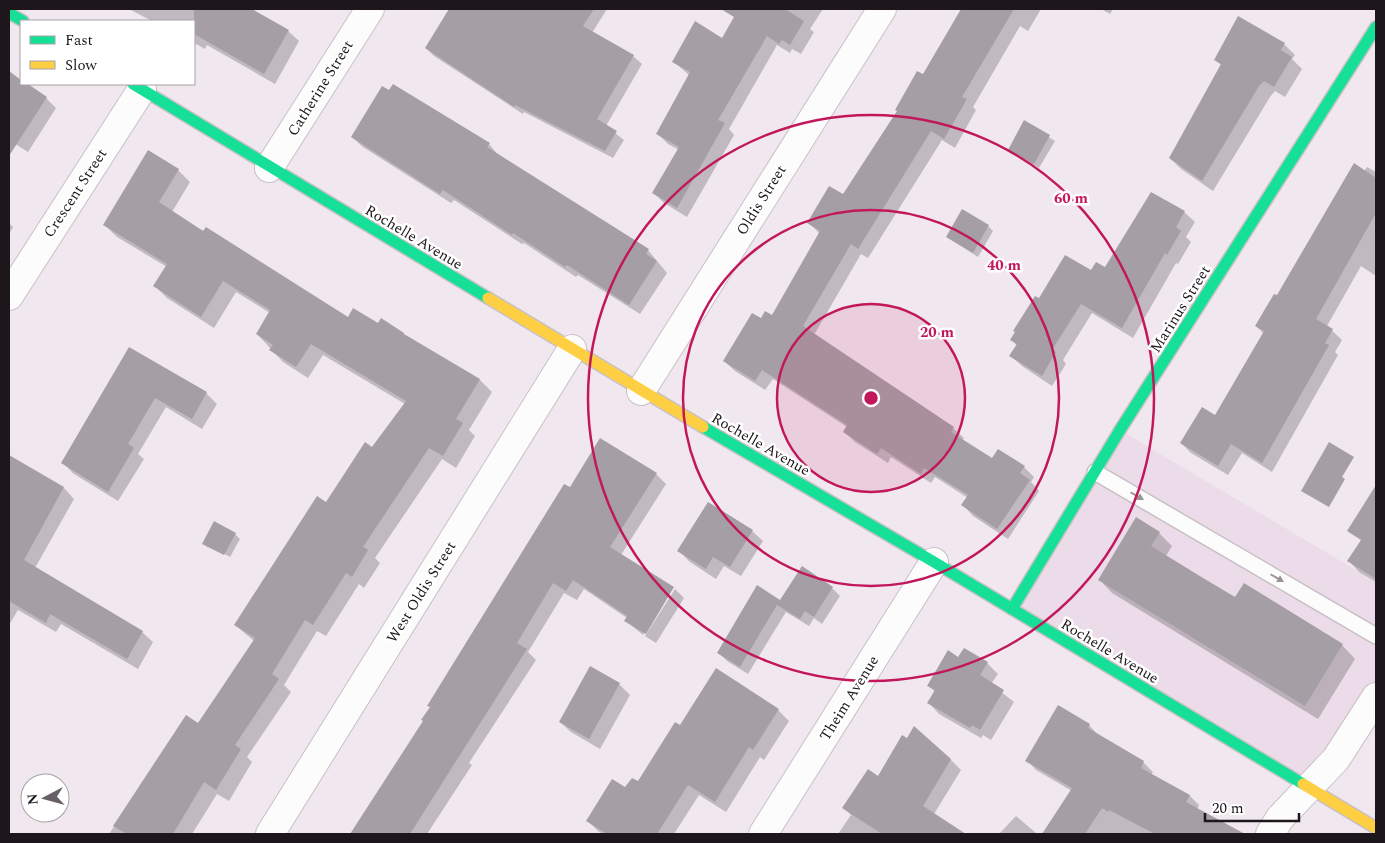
<svg xmlns="http://www.w3.org/2000/svg" width="1385" height="843" viewBox="0 0 1385 843" font-family="Spectral,serif">
<style>
.built{fill:#ecdce9}
.shadow{fill:#0003}
.building{fill:#a59fa5}
.lines{fill:none;stroke-linecap:round;stroke-linejoin:round}
.lane-casing{stroke:#c7c0c5;stroke-width:18}
.street-casing{stroke:#c7c0c5;stroke-width:30}
.fast-casing{stroke:#c7c0c5;stroke-width:14}
.slow-casing{stroke:#c7c0c5;stroke-width:14}
.lane{stroke:#fdfcfd;stroke-width:15}
.street{stroke:#fdfcfd;stroke-width:28}
.fast{stroke:#16e098;stroke-width:11}
.slow{stroke:#ffcf43;stroke-width:11}
.oneway{fill:#989598}
.ring{fill:none;stroke:#c2185b;stroke-width:2.5}
.labels{text-anchor:middle;stroke-width:5;stroke-linejoin:round;paint-order:stroke}
.street-label{font-size:15px;fill:#1d171c;stroke:#fff}
.centre{fill:#c2185b;stroke:#fff;stroke-width:2.5}
.ring-label{font-size:15px;text-anchor:middle;font-weight:bold;fill:#c2185b;stroke:#fff;stroke-width:5;stroke-linejoin:round;paint-order:stroke}
</style>
<rect width="100%" height="100%" fill="#f1e8ef"/>
<path class="built" d="M1120,430L1376,582V697L1309,788L1012,609Z"/>
<g class="shadow">
<path d="M129,9H250L288,31L299,41L275,84L207,45L205,49L194,43V21H152Z"/>
<path d="M449,9H525L549,23L557,9H607L592,33L633,56L642,64L606,126L624,140L613,158L524,112L523,114L434,56L426,48Z"/>
<path d="M741,9H823L810,29L814,32L801,54L792,49L790,53L777,45L729,129L734,135L687,217L664,203L654,193L679,150L668,144L658,134L689,75L673,61L723,39Z"/>
<path d="M962,9H1041L1028,31L1020,26L973,107L976,110L955,148L942,140L868,258L861,254L814,335L953,428L964,438L962,441L993,459L1024,467L1034,477L1031,482L1039,491L1008,539L973,516L963,505L968,498L935,477L931,483L891,457L888,463L855,442L844,432L847,427L773,379L765,390L735,371L724,361L761,320L772,317L819,233L809,223L844,196L923,76Z"/>
<path d="M1101,9H1113L1110,14Z"/>
<path d="M1284,44L1295,55L1292,59L1302,69L1285,97L1275,91L1270,97L1213,191L1181,169L1170,158L1222,66L1215,59Z"/>
<path d="M9,73L21,81V84H25L46,98L56,108L28,152L9,140Z"/>
<path d="M393,86L489,144L499,156L648,250L667,273L640,314L578,275L576,277L524,243L522,244L454,200L451,203L363,147L352,137Z"/>
<path d="M1025,122L1055,141L1039,168L1009,149Z"/>
<path d="M1367,167L1376,172V276L1361,266L1327,326L1342,340L1335,352L1338,355L1272,472L1242,453L1228,475L1191,453L1181,443L1216,417L1264,334L1256,326Z"/>
<path d="M178,170L190,182L172,212L348,319L379,324L409,339L480,380L492,392L469,430L475,436L456,468L442,459L375,558L380,563L364,588L359,584L326,636L317,631L284,685L291,692L247,757L252,762L229,801L217,794L192,834H109L186,717L199,725L254,641L235,625L405,404L323,355L308,378L283,362L257,334L270,313L236,292L214,328L167,298L155,286L167,267L117,237L105,225Z"/>
<path d="M1184,212L1195,222L1186,237L1191,242L1178,264L1176,263L1133,338L1092,313L1063,360L1066,364L1052,386L1022,366L1011,356L1017,346L1012,340L1039,300L1092,272L1106,269Z"/>
<path d="M9,223L13,227L9,234Z"/>
<path d="M988,226L993,231L978,257L947,237Z"/>
<path d="M130,349L206,393L217,404L202,429L166,407L138,454L144,459L118,501L74,474L63,463Z"/>
<path d="M9,456L64,488L74,499L35,568L142,632L153,642L138,669L61,624L56,632L18,610L9,625Z"/>
<path d="M656,474L666,484L621,555L674,588H672L643,635L626,621L627,618L584,589L577,600L564,593L528,652L536,660L469,763L472,765L427,834H352L570,489Z"/>
<path d="M1372,524L1376,527V582L1359,572L1349,561Z"/>
<path d="M752,531L763,541L741,576L724,566L716,579L690,562L679,551Z"/>
<path d="M1159,533L1172,546L1166,556L1235,598L1342,645L1355,659L1318,719L1112,593L1099,579Z"/>
<path d="M235,534L240,539L229,559L230,557L208,545V548L204,543Z"/>
<path d="M802,568L832,588L840,596L822,624L814,618L809,626L786,612L748,674L727,661L719,653L780,602Z"/>
<path d="M675,589L684,598L656,643L645,636Z"/>
<path d="M959,658L987,663L998,674L991,684L1014,702L991,740L983,735L981,738L939,714L929,703L935,692L929,686Z"/>
<path d="M590,668L619,684L630,695L600,749L571,732L560,722Z"/>
<path d="M716,670L778,710L789,721L764,760L760,757L726,812L699,795L674,834H603L598,831L587,820L626,789L638,783L680,727Z"/>
<path d="M1089,725L1098,735L1143,762L1153,772L1151,775L1190,796L1199,805L1197,810L1211,822L1205,834H1044L1072,791L1036,770L1027,760Z"/>
<path d="M950,759L961,770L934,814L956,834H838L851,815L844,808L878,778Z"/>
<path d="M1016,816L1036,833L1037,834H999Z"/>
</g>
<g class="building">
<path d="M194,9H252L289,30L264,74L194,34Z"/>
<path d="M449,9H594L583,26L634,55L597,119L617,131L605,151L515,105L514,107L425,48Z"/>
<path d="M721,9H785L804,21L790,45L782,40L779,44L767,36L718,120L725,123L677,208L652,193L679,147L656,134L690,72L672,62L695,21L722,38L734,17Z"/>
<path d="M961,9H1014L962,97L967,99L944,139L931,131L858,249L851,244L803,326L954,427L951,432L992,458L998,449L1025,466L1020,473L1030,480L997,529L961,505L968,495L924,468L921,474L881,448L877,454L843,432L847,425L762,370L755,381L723,361L752,313L761,318L765,311L772,315L820,231L807,223L829,186L843,194L897,111L895,110L917,71L923,74Z"/>
<path d="M1238,16L1285,43L1281,50L1292,57L1274,87L1264,81L1259,86L1202,181L1169,158L1221,64L1214,60Z"/>
<path d="M9,71L21,80V84H28L47,97L9,156Z"/>
<path d="M393,84L490,143L487,147L649,249L646,254L657,261L629,305L567,265L565,267L513,233L512,235L443,190L440,194L351,137L382,86L389,90Z"/>
<path d="M1024,120L1050,135L1034,164L1008,150Z"/>
<path d="M148,150L179,169L159,202L203,231L206,227L348,317L353,308L378,323L381,318L404,333V334L480,379L456,419L463,423L443,456L429,448L363,547L368,550L352,577L346,573L313,625L305,620L272,674L279,679L235,745L241,749L216,790L204,782L173,834H127L113,826L186,715L198,723L255,638L234,625L317,496L326,502L365,442L372,447L406,401L311,344L296,367L269,350L273,345L256,334L270,310L223,281L201,317L153,286L167,264L103,225Z"/>
<path d="M1354,163L1376,178V213L1316,319L1333,329L1325,343L1329,345L1262,463L1231,444L1218,466L1180,443L1202,407L1215,415L1264,331L1255,326L1274,294L1277,295Z"/>
<path d="M1151,192L1185,211L1176,227L1181,231L1167,255L1165,253L1122,328L1081,304L1052,350L1056,352L1042,376L1009,356L1017,344L1010,340L1015,332L1013,331L1035,296L1039,298L1065,255L1091,270L1096,262L1105,267Z"/>
<path d="M962,209L989,225L973,253L946,237Z"/>
<path d="M129,347L207,392L192,419L155,398L128,444L134,448L108,492L61,463Z"/>
<path d="M600,438L657,473L610,547L674,587L646,634L624,621L627,616L573,580L566,591L553,583L517,643L527,649L410,834H350L423,721L421,720L430,707L427,706L564,484L570,487Z"/>
<path d="M1329,442L1354,457L1342,477L1345,479L1329,507L1301,491Z"/>
<path d="M9,455L64,487L24,560L143,631L127,659L50,614L46,623L9,601Z"/>
<path d="M1376,485V579L1347,561L1361,540L1347,531Z"/>
<path d="M708,502L753,530L730,567L713,557L706,569L677,551Z"/>
<path d="M1136,517L1160,532L1151,546L1203,578L1235,597L1244,583L1343,644L1305,706L1098,580Z"/>
<path d="M214,521L236,533L224,555L202,544Z"/>
<path d="M802,566L833,587L814,617L805,611L800,619L777,605L740,667L717,653L757,585L780,600Z"/>
<path d="M964,648L988,662L980,675L1004,690L980,730L972,725L970,728L927,703L935,690L927,686L948,650L958,657Z"/>
<path d="M590,666L620,683L589,739L559,722Z"/>
<path d="M716,668L779,709L753,750L749,747L715,802L688,785L657,834H607L586,821L612,779L625,787L632,778L638,781L675,722L680,725Z"/>
<path d="M1058,705L1090,724L1088,728L1144,761L1141,768L1190,795L1186,802L1245,834H1155L1109,810L1108,812L1102,808L1085,834H1042L1072,788L1025,761Z"/>
<path d="M914,726L951,759L923,806L966,834H882L842,808L868,769L878,776L902,735L907,738Z"/>
</g>
<g class="lines">
<g class="lane-casing">
<path id="lane" d="M1095,472L1376,636"/>
</g>
<g class="street-casing">
<g id="street">
<path d="M269,168L370,9"/>
<path d="M9,296L142,89"/>
<path d="M641,391L882,9"/>
<path d="M270,834L572,349"/>
<path d="M763,834L934,562"/>
<path d="M1270,834L1280,818L1336,759L1376,697"/>
</g>
</g>
<g class="fast-casing">
<g id="fast">
<path d="M9,13L23,21"/>
<path d="M133,84L488,298"/>
<path d="M703,427L934,562L1303,784"/>
<path d="M1012,609L1120,430L1376,27"/>
</g>
</g>
<g class="slow-casing">
<g id="slow">
<path d="M488,298L703,427"/>
<path d="M1303,784L1376,828"/>
</g>
</g>
<use href="#lane" class="lane"/>
<use href="#street" class="street"/>
<use href="#fast" class="fast"/>
<use href="#slow" class="slow"/>
</g>
<defs><path id="oneway-solid" d="M-6-.8H1V-3.2L6.5 0L1 3.2V.8H-6Z" transform="scale(1.25)"/></defs>
<g class="oneway">
<use href="#oneway-solid" transform="translate(1137 496) rotate(30)"/>
<use href="#oneway-solid" transform="translate(1277 578) rotate(30)"/>
</g>
<circle cx="871" cy="398" r="94" fill="#c2185b" fill-opacity=".12"/>
<g class="ring">
<circle cx="871" cy="398" r="94"/>
<circle cx="871" cy="398" r="188"/>
<circle cx="871" cy="398" r="283"/>
</g>
<g class="labels">
<g class="street-label">
<text transform="translate(320 88) rotate(-58)" y="5">Catherine Street</text>
<text transform="translate(75 193) rotate(-57)" y="5">Crescent Street</text>
<text transform="translate(761 200) rotate(-58)" y="5">Oldis Street</text>
<text transform="translate(414 237) rotate(31)" y="5">Rochelle Avenue</text>
<text transform="translate(1180 309) rotate(-58)" y="5">Marinus Street</text>
<text transform="translate(761 444) rotate(30)" y="5">Rochelle Avenue</text>
<text transform="translate(421 592) rotate(-58)" y="5">West Oldis Street</text>
<text transform="translate(1110 651) rotate(31)" y="5">Rochelle Avenue</text>
<text transform="translate(849 698) rotate(-58)" y="5">Theim Avenue</text>
</g>
</g>
<circle cx="871" cy="398" r="8" class="centre"/>
<g class="ring-label">
<text x="1071" y="203">60 m</text>
<text x="1004" y="270">40 m</text>
<text x="937" y="337">20 m</text>
</g>
<rect width="1385" height="843" fill="none" stroke="#1d171c" stroke-width="20"/>
<rect x="20" y="20" width="175" height="65" fill="#ffffff" stroke="#a5a2a4"/>
<rect x="30" y="36" width="25" height="8" fill="#16e098" stroke="#a5a2a4"/>
<text x="65" y="45" font-size="15" fill="#1d171c">Fast</text>
<rect x="30" y="61" width="25" height="8" fill="#ffcf43" stroke="#a5a2a4"/>
<text x="65" y="70" font-size="15" fill="#1d171c">Slow</text>
<g transform="translate(45 798) rotate(264)"><circle r="24" fill="#ffffff" stroke="#a5a2a4"/>
<path d="M0-4L9 19L0 12L-9 19Z" fill="#676066"/>
<text y="-8" font-size="14" font-weight="bold" text-anchor="middle" fill="#1d171c">N</text>
</g>
<path d="M1205 813v8h94v-8" fill="none" stroke="#1d171c" stroke-width="2.5"/>
<text x="1212" y="813" font-size="15" fill="#1d171c" stroke="#ffffff" stroke-width="4" paint-order="stroke">20 m</text>
</svg>
